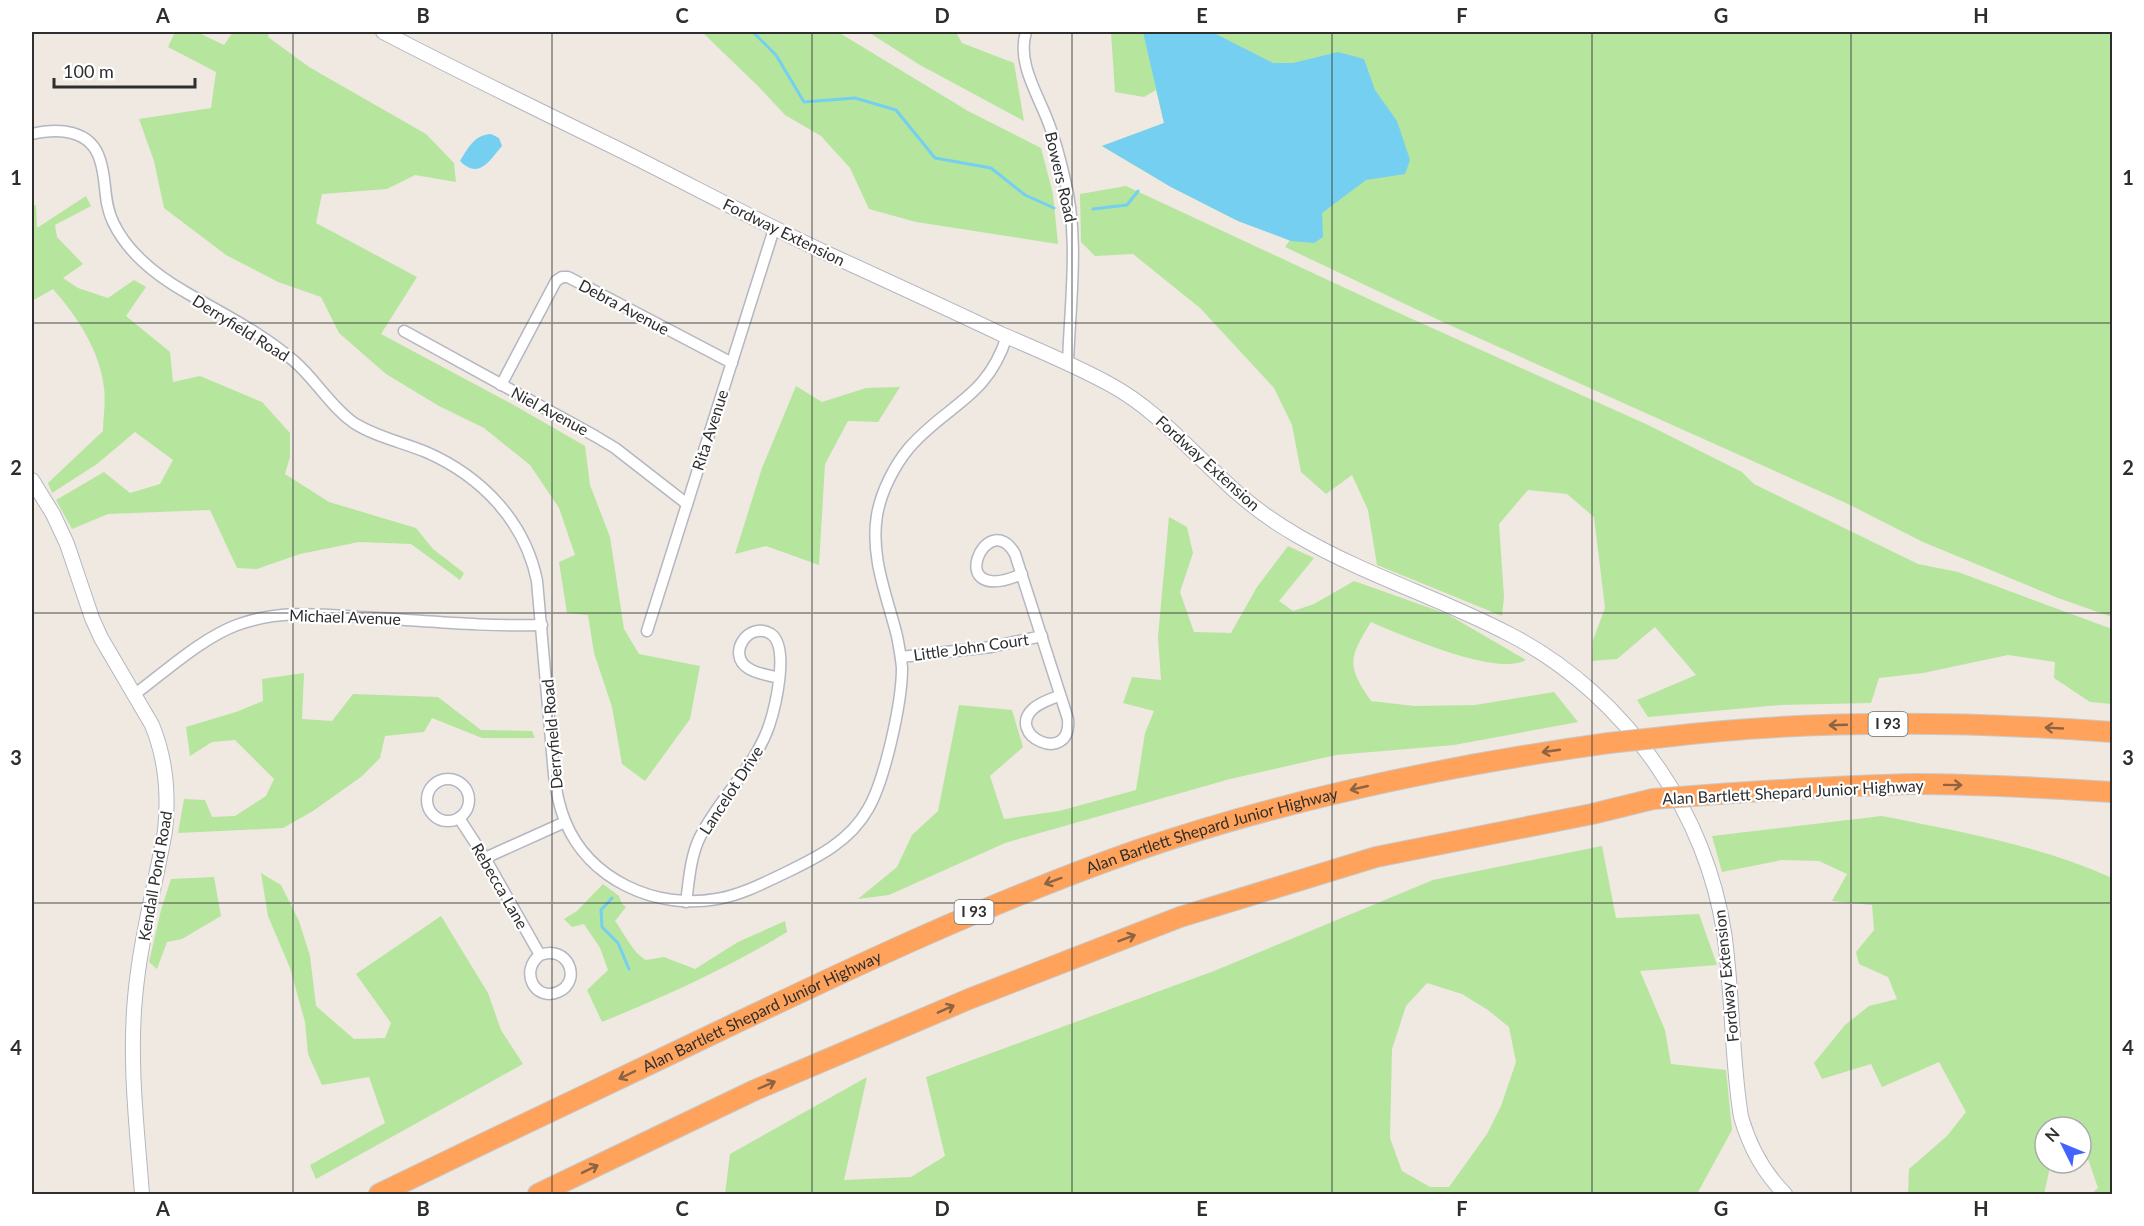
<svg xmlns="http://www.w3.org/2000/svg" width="2144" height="1226" viewBox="0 0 2144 1226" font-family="Lato,sans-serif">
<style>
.green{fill:#b6e59e;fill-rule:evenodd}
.water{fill:#75cff0}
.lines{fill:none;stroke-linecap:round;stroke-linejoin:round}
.stream{stroke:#75cff0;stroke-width:3}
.minor-casing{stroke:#b4b7c1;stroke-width:13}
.tertiary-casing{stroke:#b4b7c1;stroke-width:16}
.motorway-casing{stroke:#c9c9c9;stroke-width:22}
.minor{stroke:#fff;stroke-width:10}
.tertiary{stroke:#fff;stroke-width:14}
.motorway{stroke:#ffa35c;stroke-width:20}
.motorway-bridge-casing{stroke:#c9c9c9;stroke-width:22;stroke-linecap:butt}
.motorway-bridge{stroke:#ffa35c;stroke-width:20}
.oneway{stroke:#8c6343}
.grid{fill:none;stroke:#2e2e2e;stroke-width:1.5;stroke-opacity:0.55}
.labels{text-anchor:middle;stroke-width:4.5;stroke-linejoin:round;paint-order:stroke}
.shield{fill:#fff;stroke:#6d6d6d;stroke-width:1.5}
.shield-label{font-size:15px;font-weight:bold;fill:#2e2e2e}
.street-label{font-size:16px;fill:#2e2e2e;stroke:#fff}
.neatline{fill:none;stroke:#2e2e2e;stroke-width:2}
.grid-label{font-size:20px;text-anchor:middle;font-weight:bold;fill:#2e2e2e}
</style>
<rect width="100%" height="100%" fill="#efe9e1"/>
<g class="green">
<path d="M175,32H197L224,45L233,32H269L268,37L309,67L426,134L454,163L456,182L415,175L387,189L322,194L316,223L417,277L381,334L512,404L585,446L590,485L610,537L624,629L639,654L700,666L690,719L645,781L622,764L612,707L594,653L588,615L567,613L559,562L575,555L559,508L530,465L484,428L439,406L386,374L339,333L321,297L278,282L226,255L164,208L154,161L139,119L211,108L216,72L168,47Z"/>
<path d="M702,32H838L968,111L1041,148L1053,194L1058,244L916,222L869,209L850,168L821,136L785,115L758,86Z"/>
<path d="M868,32H956L962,43L1014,63L1024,121L920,65Z"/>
<path d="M1105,32H2112V617L2058,598L1923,542L1846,503L1443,322L1285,247L1290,240L1238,221L1171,187L1102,146L1164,123L1156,90L1144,97L1115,92L1111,33Z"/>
<path d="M1126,186L1401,314L1648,425L1742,472L1754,484L1918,564L1958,572L2112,629V704L2090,702L2054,678L2055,662L2008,655L1923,673L1879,678L1871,703L1780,705L1648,717L1637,700L1696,675L1655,627L1617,659L1592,661L1593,640L1605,608L1594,517L1567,494L1528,490L1499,524L1504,597L1502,616L1377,565L1368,510L1352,475L1326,494L1301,472L1292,425L1274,388L1200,308L1133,254L1095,256L1081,242L1080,194Z"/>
<path d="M86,196L91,206L55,225L57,237L83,264L63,278L78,288L108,298L134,280L146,287L126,316L170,352L173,382L200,376L262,402L290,433V457L285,474L329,502L416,528L433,549L464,573L460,580L411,544L359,542L300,554L257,569L237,568L210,510L108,514L72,529L56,500L104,472L130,493L160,484L173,460L135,432L97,464L52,493L48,483L103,431C103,417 106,402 104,388C100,351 77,316 53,289L32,301V206L36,205L37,228Z"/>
<path d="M796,386L822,402L866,388L900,387L878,422L848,421L825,464L819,565L766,546L735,554L762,468Z"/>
<path d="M1169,517L1187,527L1193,553L1180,592L1194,632L1231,633L1257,587L1288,546L1314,558L1279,601L1293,611L1314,604L1354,581L1447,614L1526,660C1497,677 1401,635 1371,622C1349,658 1346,665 1371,701L1414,706L1475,705L1554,692L1578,722L1454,745L1336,755L1230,779L1005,843L889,895L858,899L897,867L912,835L938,811L959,705L1012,710L1023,747L990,776L1004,819L1059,811L1136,790L1145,733L1154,711L1123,703L1132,677L1161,680L1158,637Z"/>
<path d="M304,673L302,719L332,721L353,694L438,697L481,730L532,731L535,738H482L432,718L424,732L385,736L380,758L361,777L313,811L283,828L178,833L184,799L205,800L212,817L235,816L266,796L274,779L235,740L212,742L190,756L186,727L236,712L263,701L262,679Z"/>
<path d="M1882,816C1962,832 2038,845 2112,878V1194H2091L2098,1188L2086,1153H2081V1127H2045V1163H2051L2044,1194H1908L1909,1169L1947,1136L1966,1112L1939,1062L1882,1087L1871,1064L1822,1079L1814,1063L1845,1025L1869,1006L1897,999L1888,977L1859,964L1856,952L1874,930L1872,905L1832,901L1847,874L1819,861L1782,860L1722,872L1712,836Z"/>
<path d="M1602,846L1616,918L1699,914L1717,965L1640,971L1665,1030L1671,1064L1726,1070L1732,1130L1697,1194H725L730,1154L867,1077L844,1180L911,1177L945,1156L926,1077L1214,971L1433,880ZM1427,983L1462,994L1488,1010L1509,1027L1516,1062L1501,1106L1487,1134L1449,1187H1430L1402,1171L1390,1138L1392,1049L1406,1006Z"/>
<path d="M261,873L281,885L299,921L310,956L316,1006L354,1039L385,1038L391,1023L356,974L441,916L488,993L501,1030L523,1064L316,1179L310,1165L385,1123L369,1077L322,1085L308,1054L305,1022L290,968L268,916Z"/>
<path d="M214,877L221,916L182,939L167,942L157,969L149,962L161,910L171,879Z"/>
<path d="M603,884L619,896L622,904L626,907L615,921C624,933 633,953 646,960L664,957L695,969L738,942L785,921L787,932C728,968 666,996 602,1022L587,990L608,970L600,948L584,924L572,927L564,919L577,911Z"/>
</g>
<g class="water">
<path d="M1143,32H1212L1273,63H1293L1338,52L1364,59L1375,90L1397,121L1410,160L1405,174L1366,180L1322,213L1323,237L1314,243L1291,241L1238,221L1171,187L1102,146L1164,123Z"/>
<path d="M491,134L499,138L502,146C489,161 479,180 460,161C468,148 474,135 491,134Z"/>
</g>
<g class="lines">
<g class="stream">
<path d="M753,32L776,55L804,102L855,98L896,110L935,158L991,168L1025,195L1054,208"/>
<path d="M1093,209L1127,205L1138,191"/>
<path d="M612,898L601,910L602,927L618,943L629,969"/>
</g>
<g class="minor-casing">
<g id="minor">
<path d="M1026,32C1016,64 1040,97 1050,127C1056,143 1060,159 1064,176C1080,236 1070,301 1068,363"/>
<path d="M32,134C58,128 91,129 100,160C107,180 103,202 113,222C128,254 157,276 187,293C223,314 262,333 294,361C316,380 330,406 354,423C376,437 402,442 426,452C481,476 525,521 537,581L554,775C556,791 559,806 565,821C589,880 656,910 717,899C741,895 764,883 787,872C818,857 850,841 868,809C885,780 902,702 902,668C901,657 899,646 897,636C887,596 870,557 877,515C881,492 894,466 909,448C947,404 987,399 1007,336"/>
<path d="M404,331L595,436L615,448L687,504"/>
<path d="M501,385L556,281L562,277H568L732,363"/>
<path d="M1022,574C941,609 987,504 1015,554L1068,719C1072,767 1003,735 1034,708C1041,702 1052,699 1060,695"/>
<path d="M647,631L774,229"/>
<path d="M901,657L991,647L1042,636"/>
<path d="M135,694C166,671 202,638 237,625C277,610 318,614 359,617C420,620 481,627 542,625"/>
<circle cx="448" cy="800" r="21"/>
<path d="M459,818L485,858L540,955C519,971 535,1002 558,992C583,981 568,944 540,955"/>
<path d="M485,858L565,822"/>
<path d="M686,902C689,881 690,859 699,839C718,799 754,769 769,726C775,708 790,647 771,634C749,620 726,654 748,668C756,674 769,675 779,678"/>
</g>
</g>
<g class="tertiary-casing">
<g id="tertiary">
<path d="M383,32C460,72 538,110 616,148C685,182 753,219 824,252C883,279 942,306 1001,334C1038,350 1075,365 1111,385C1153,408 1182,442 1217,474C1241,498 1268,519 1298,536C1365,575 1440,598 1509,634C1569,665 1621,712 1659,769C1692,817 1715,874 1724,932C1733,993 1731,1056 1741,1117C1750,1148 1763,1172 1785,1194"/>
<path d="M32,480L53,514L67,544L92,618L101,638L152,725C166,759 169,794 165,831C155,886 140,941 135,998C129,1063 137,1129 142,1194"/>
</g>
</g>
<g class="motorway-casing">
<g id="motorway">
<path d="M1664,737C1812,719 1964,721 2112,732"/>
<path d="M1706,795C1776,790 1846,785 1916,784C1982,784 2047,788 2112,792"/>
<path id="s1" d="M379,1194C490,1140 602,1087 713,1034C853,967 992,901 1138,850C1291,798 1449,765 1609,743"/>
<path d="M538,1194L755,1090L969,999L1180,917L1376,857L1592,814L1653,799"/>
</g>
</g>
<use href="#minor" class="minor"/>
<use href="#tertiary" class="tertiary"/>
<use href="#motorway" class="motorway"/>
<g class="motorway-bridge-casing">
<g id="motorway-bridge">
<path d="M1609,743L1664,737"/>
<path d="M1653,799L1706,795"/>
</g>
</g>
<use href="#motorway-bridge" class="motorway-bridge"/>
</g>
<defs><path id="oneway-shaft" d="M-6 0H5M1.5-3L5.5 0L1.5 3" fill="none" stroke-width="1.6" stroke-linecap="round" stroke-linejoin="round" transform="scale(1.5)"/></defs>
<g class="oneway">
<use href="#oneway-shaft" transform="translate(1838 725) rotate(178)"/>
<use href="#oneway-shaft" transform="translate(2054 728) rotate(-177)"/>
<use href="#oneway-shaft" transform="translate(1551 751) rotate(172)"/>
<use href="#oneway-shaft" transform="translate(1953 785) rotate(1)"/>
<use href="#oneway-shaft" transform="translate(1359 788) rotate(167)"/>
<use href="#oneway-shaft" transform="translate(1053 881) rotate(160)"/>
<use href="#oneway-shaft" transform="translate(1127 938) rotate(-21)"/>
<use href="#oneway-shaft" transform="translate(946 1009) rotate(-24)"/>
<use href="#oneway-shaft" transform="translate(627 1075) rotate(154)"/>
<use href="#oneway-shaft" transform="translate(767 1085) rotate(-23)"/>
<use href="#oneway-shaft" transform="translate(590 1169) rotate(-26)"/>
</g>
<path class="grid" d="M293,32V1194M552,32V1194M812,32V1194M1072,32V1194M1332,32V1194M1592,32V1194M1851,32V1194M32,323H2112M32,613H2112M32,903H2112"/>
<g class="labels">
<g class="shield">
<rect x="1868.5" y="712" width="39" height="24" rx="4.5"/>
<rect x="954.5" y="900" width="39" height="24" rx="4.5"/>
</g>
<g class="shield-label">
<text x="1888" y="729">I 93</text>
<text x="974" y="917">I 93</text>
</g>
<g class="street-label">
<text transform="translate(1061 177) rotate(77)" y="6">Bowers Road</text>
<text transform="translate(784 232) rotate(26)" y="6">Fordway Extension</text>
<text transform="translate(624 307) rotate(28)" y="6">Debra Avenue</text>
<text transform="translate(241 328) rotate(32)" y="6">Derryfield Road</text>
<text transform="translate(550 411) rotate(28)" y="6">Niel Avenue</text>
<text transform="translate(710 430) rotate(-72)" y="6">Rita Avenue</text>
<text transform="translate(1208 463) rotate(42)" y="6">Fordway Extension</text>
<text transform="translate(345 617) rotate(2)" y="6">Michael Avenue</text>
<text transform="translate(971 647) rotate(-8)" y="6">Little John Court</text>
<text transform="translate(552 734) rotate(-95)" y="6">Derryfield Road</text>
<text transform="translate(731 790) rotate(-57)" y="6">Lancelot Drive</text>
<text transform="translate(1793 792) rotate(-3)" y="6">Alan Bartlett Shepard Junior Highway</text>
<text dy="6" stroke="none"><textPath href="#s1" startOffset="910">Alan Bartlett Shepard Junior Highway</textPath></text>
<text transform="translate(155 876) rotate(-80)" y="6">Kendall Pond Road</text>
<text transform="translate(500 886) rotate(60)" y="6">Rebecca Lane</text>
<text transform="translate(1726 976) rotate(-96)" y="6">Fordway Extension</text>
<text dy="6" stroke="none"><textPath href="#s1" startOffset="424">Alan Bartlett Shepard Junior Highway</textPath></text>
</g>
</g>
<rect width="2144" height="1226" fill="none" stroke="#ffffff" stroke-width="66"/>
<g transform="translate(2063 1145) rotate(313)"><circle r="28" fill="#ffffff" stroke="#ababab" stroke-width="1.5"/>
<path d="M0-4.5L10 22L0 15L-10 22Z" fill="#4264fb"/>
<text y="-9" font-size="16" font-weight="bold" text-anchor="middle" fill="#2e2e2e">N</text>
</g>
<path d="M54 78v9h141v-9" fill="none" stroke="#2e2e2e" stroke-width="3"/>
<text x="63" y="78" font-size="18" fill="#2e2e2e" stroke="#ffffff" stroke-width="4.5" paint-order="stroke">100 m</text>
<rect x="33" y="33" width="2078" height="1160" class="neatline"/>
<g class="grid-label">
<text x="163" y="23">A</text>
<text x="423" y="23">B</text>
<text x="682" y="23">C</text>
<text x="942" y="23">D</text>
<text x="1202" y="23">E</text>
<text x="1462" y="23">F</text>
<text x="1721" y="23">G</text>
<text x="1981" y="23">H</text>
<text x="16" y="185">1</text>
<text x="2128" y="185">1</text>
<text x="16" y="475">2</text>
<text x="2128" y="475">2</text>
<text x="16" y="765">3</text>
<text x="2128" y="765">3</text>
<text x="16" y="1055">4</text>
<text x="2128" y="1055">4</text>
<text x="163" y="1216">A</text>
<text x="423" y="1216">B</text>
<text x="682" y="1216">C</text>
<text x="942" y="1216">D</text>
<text x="1202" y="1216">E</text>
<text x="1462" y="1216">F</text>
<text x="1721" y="1216">G</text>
<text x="1981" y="1216">H</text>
</g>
</svg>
